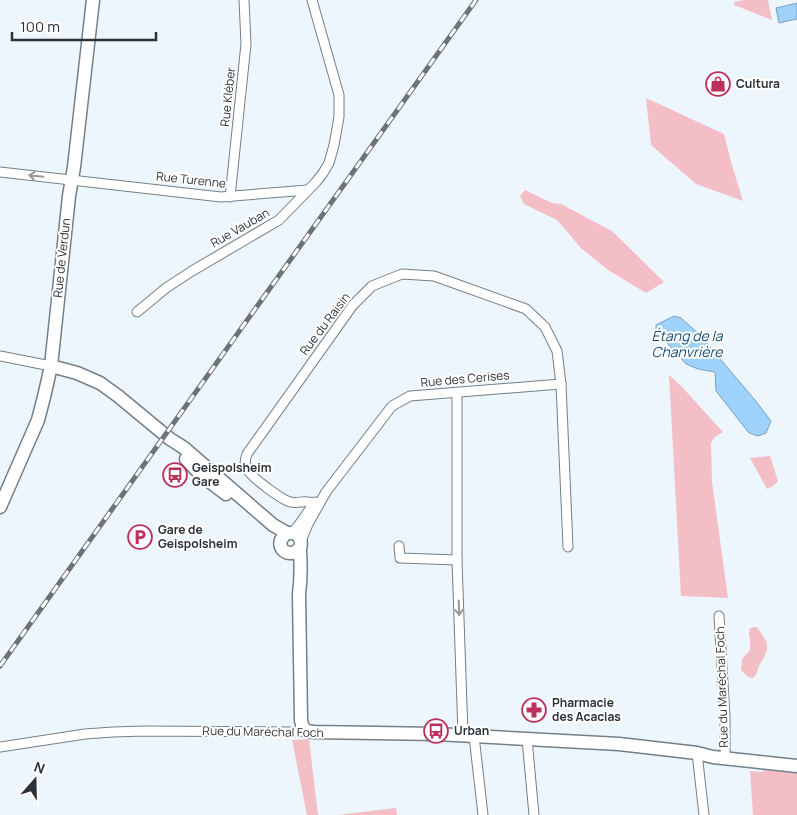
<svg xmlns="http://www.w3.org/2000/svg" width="797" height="815" viewBox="0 0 797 815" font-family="Manrope,sans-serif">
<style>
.green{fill:#f4bec7}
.water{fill:#9fd2fb;stroke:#7ca2c0}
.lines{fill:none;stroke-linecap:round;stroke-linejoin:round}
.minor-casing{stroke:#737f89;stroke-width:11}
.secondary-casing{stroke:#737f89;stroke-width:15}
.minor{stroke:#fff;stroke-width:9}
.secondary{stroke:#fff;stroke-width:12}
.rail-casing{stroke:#6c7277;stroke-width:5}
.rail{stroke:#fff;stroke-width:3;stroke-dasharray:9;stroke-linecap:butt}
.oneway{stroke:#96989a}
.labels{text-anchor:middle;stroke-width:4;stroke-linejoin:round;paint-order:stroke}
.poi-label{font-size:12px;font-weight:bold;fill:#2c3135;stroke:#fff;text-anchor:start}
.street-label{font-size:12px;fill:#2c3135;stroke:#fff}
.water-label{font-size:14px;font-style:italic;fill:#124b72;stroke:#fff}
</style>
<rect width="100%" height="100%" fill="#eef6fd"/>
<g class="green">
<path d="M744,0H768L772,20L734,5V2Z"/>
<path d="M646,98L724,134L732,165L743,201L696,184L651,145Z"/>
<path d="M525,190L552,203L561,204L612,231L664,282L646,293L608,270L582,249L557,220L524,204L520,196Z"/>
<path d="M669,375L682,387L723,432L715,437L711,443L712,482L728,598L681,596Z"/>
<path d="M770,456L778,481L772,487L767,489L750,458Z"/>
<path d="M754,627H757C769,644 771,646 760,664C757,669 758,674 753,678L748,677L741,670L742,659L750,650V641L749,633L750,628Z"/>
<path d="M309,739L318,815H307L292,740Z"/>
<path d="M763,767L797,771V815H753L750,771L763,772Z"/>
<path d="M396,808L397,815H337Z"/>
</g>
<g class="water">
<path d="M797,3V19L779,23L776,8Z"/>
<path d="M674,316L681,318L699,334L755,400L771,421L766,433L758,436L749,433L716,391L715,372L698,369L686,364L657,332L656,329V325Z"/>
</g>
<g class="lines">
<g class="minor-casing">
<g id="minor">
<path d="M0,172L221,197L308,190"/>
<path d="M230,197L246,44L244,0"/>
<path d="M137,312L166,288L192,271L279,220L316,182L323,173L329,163L334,145L339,117V95L312,0"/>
<path d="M0,356L51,366"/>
<path d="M457,393V560L463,735"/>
<path d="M314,504C306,499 299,504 291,502C283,501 251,477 247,469C244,464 245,459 247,454L353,305L372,286L402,274L434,276L526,309L545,327L557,351L561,384L568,547"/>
<path d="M292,533L298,526L315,502"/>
<path d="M301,541L308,524L326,492L392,406L410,396L561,384"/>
<path d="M399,546L400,558L457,560"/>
<path d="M719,616L725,717V758"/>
<path d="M474,736L483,815"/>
<path d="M527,739L534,815"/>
<path d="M0,747L85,734L113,732L144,731L296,732L306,731"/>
<path d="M697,753L704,815"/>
</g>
</g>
<g class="secondary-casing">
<g id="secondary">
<path d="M51,366L77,373L100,383L118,396L170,439L178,444L184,448L273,525L287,533"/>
<path d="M186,459L201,475L226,494"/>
<path d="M0,507L38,420L44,397L51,366L69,196L74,167L93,0"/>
<path d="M300,548C289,561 273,546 284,536C286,533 288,533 291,533C295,533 299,535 300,539C302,543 300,547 300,551C301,566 301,579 299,594L301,720L302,725L306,731L314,732L437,734L619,744L697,753L713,757L797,766"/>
</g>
</g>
<use href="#minor" class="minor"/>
<use href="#secondary" class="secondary"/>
<g class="rail-casing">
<path id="rail" d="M0,666L476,0"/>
</g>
<use href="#rail" class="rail"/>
</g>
<defs><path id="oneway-shaft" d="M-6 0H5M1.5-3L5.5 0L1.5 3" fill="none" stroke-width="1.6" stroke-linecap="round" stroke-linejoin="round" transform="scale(1.25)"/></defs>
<g class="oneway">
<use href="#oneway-shaft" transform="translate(36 176) rotate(-174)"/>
<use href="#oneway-shaft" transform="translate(459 608) rotate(88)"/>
</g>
<defs>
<g id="shop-ring" transform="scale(1.25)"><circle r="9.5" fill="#fff" stroke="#bd2f5d" stroke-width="1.5"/><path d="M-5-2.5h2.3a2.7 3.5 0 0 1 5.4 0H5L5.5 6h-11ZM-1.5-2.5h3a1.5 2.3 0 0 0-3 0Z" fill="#bd2f5d"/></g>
<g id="bus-ring" transform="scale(1.25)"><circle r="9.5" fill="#fff" stroke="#bd2f5d" stroke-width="1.5"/><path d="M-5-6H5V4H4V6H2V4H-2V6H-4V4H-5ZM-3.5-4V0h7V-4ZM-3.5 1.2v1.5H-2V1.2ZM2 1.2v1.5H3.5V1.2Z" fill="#bd2f5d"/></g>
<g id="parking-ring" transform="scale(1.25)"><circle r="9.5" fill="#fff" stroke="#bd2f5d" stroke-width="1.5"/><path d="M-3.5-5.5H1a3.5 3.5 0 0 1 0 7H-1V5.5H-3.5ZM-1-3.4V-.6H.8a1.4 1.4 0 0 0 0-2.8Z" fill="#bd2f5d"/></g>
<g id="pharmacy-ring" transform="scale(1.25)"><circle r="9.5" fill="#fff" stroke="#bd2f5d" stroke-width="1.5"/><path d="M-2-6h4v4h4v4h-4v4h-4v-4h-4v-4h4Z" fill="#bd2f5d"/></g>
</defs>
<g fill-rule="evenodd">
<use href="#shop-ring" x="718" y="84"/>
<use href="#bus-ring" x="175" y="475"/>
<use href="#parking-ring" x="140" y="537"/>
<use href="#pharmacy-ring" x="534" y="710"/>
<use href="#bus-ring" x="436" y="731"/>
</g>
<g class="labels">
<g class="poi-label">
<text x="736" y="88">Cultura</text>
<text x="192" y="472">Geispolsheim<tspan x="192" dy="14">Gare</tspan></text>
<text x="158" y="534">Gare de<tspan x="158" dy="14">Geispolsheim</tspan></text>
<text x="552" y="707">Pharmacie<tspan x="552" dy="14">des Acacias</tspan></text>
<text x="454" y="735">Urban</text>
</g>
<g class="street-label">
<text transform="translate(228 97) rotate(-84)" y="4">Rue Kléber</text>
<text transform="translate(191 180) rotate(6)" y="4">Rue Turenne</text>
<text transform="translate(240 228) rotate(-30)" y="4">Rue Vauban</text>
<text transform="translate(62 258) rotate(-84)" y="4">Rue de Verdun</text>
<text transform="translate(325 324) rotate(-53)" y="4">Rue du Raisin</text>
<text transform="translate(465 379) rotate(-5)" y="4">Rue des Cerises</text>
<text transform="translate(722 687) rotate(-92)" y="4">Rue du Maréchal Foch</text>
<text transform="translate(263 732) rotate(1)" y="4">Rue du Maréchal Foch</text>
</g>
<g class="water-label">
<text x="687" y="341">Étang de la<tspan x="687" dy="16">Chanvrière</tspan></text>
</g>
</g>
<g transform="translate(35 780) rotate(20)" stroke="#ffffff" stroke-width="4" paint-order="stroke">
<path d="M0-4L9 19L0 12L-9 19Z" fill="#2c3135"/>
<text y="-8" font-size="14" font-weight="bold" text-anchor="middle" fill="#2c3135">N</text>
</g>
<path d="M12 32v8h144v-8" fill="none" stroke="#2c3135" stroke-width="2.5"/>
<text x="20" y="32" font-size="15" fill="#2c3135" stroke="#ffffff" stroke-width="4" paint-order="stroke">100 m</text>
</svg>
